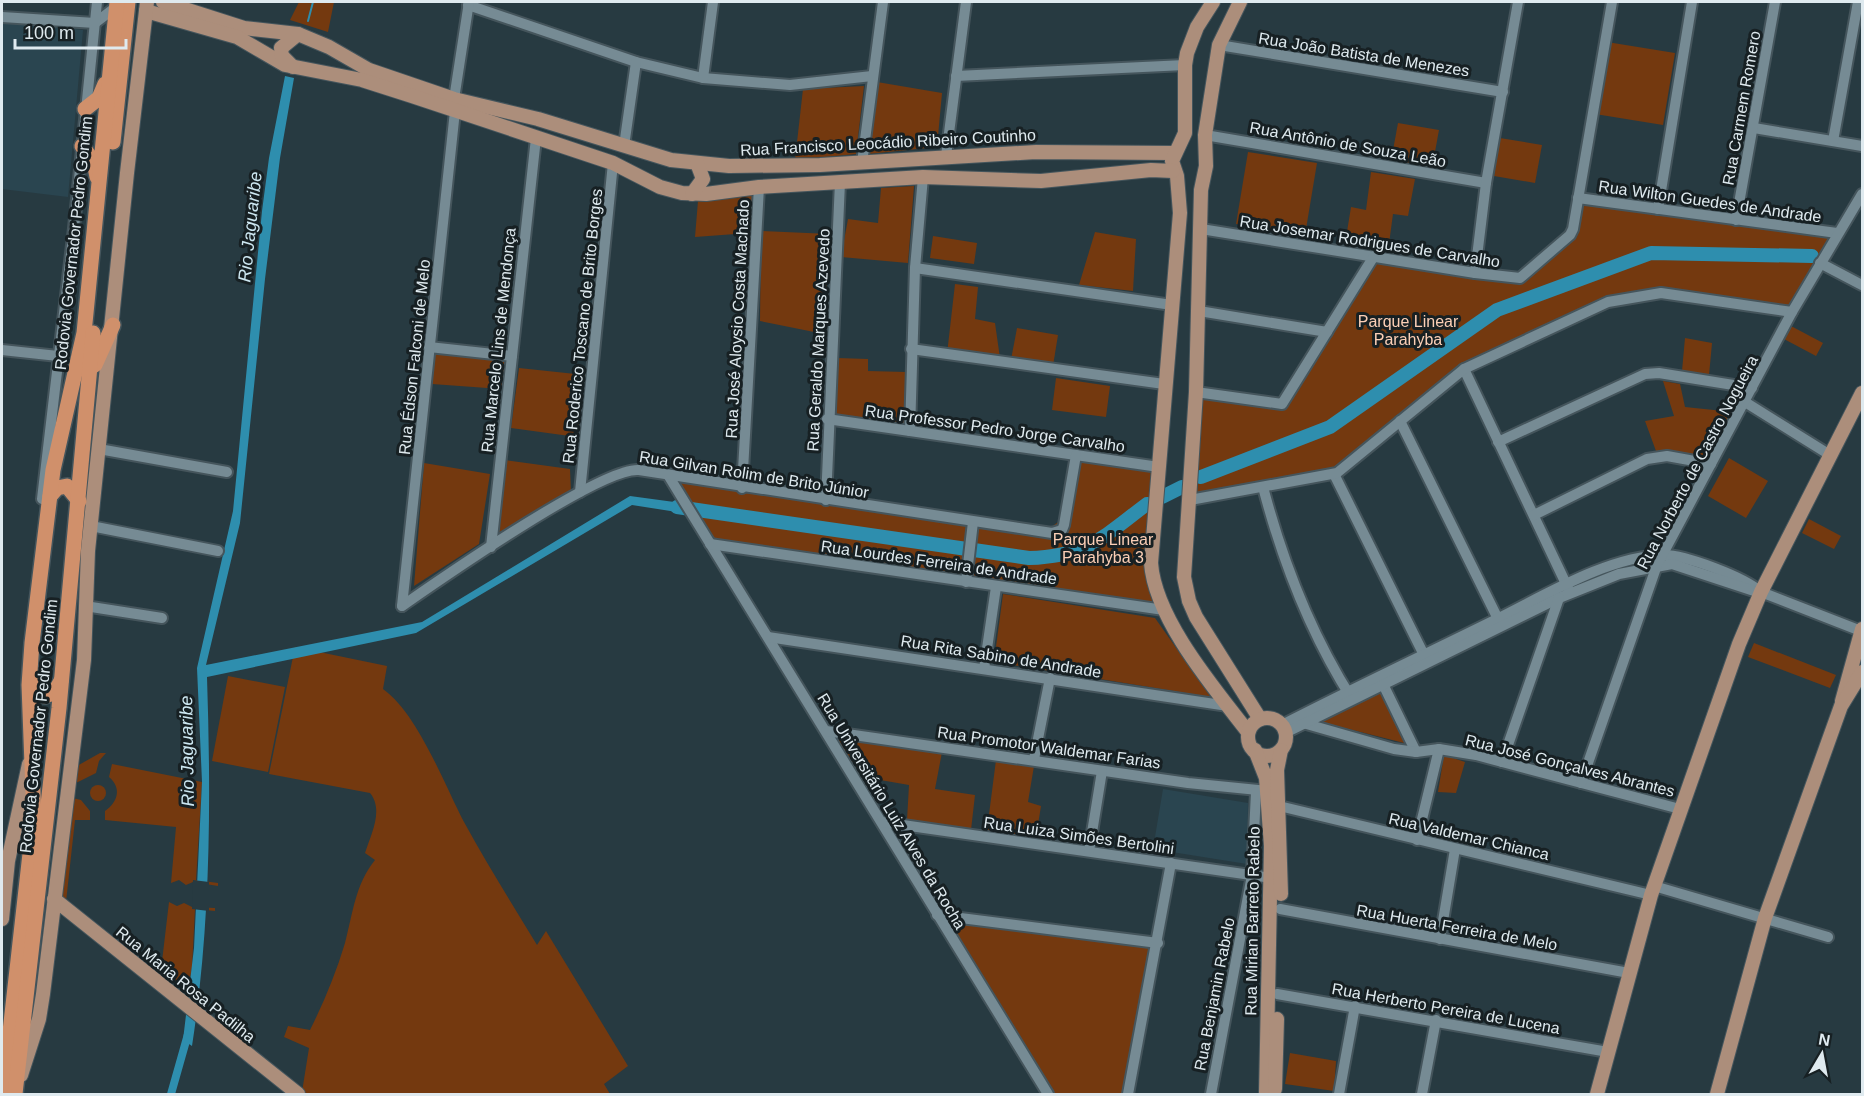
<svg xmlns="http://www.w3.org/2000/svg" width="1864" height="1096" viewBox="0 0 1864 1096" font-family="Helvetica,sans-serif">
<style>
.built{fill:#2a4550}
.green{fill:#74390f}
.water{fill:#2e8eae}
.pier{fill:#273a41}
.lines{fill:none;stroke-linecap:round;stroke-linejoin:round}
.stream{stroke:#2e8eae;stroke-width:2}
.canal{stroke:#2e8eae;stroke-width:8}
.river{stroke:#2e8eae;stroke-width:14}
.minor-casing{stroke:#45555c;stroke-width:14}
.major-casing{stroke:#45555c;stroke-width:16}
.highway-casing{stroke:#45555c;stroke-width:18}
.minor{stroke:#768b94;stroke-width:10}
.major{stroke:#ac8e7b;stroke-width:14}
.highway{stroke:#d0906b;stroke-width:15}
.labels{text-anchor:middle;stroke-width:6;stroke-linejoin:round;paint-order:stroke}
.street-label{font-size:16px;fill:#dfeaef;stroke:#172023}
.park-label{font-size:16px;fill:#fccfb6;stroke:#172023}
.water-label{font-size:18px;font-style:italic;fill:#cde7f1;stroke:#172023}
</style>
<rect width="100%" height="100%" fill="#273a41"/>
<g class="built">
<path d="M2,22L83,30L68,197L2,189Z"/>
<path d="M1163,789L1248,803L1247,864L1153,849Z"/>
</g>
<g class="green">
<path d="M299,2H334L328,32L290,20Z"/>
<path d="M1607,42L1675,53L1663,125L1595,114Z"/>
<path d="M877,82L942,93L937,147L868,154Z"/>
<path d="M864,86L856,154L795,160L803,89Z"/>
<path d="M1398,123L1439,130L1432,168L1391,161Z"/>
<path d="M1500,138L1542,145L1535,183L1494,176Z"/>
<path d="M1248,152L1317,163L1305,235L1236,224Z"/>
<path d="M1371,172L1415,179L1408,216L1393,214L1388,251L1345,244L1351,207L1366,210Z"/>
<path d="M914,186L908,263L841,257L848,219L878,223L881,188Z"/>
<path d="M756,195L749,233L695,237L698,201Z"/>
<path d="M1580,196L1838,233L1792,314L1658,295L1605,304L1466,369L1336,474L1191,498L1196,393L1283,407L1375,256L1521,280L1574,232Z"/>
<path d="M761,231L830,234L824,334L760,321Z"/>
<path d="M1095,232L1136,239L1133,291L1079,285Z"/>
<path d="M933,236L977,243L974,264L930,258Z"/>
<path d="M955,284L978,287L975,319L995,323L1000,358L947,354Z"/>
<path d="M1791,326L1823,343L1816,356L1784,339Z"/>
<path d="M1017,328L1058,335L1052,372L1010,365Z"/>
<path d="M1685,338L1712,343L1709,375L1682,371Z"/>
<path d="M434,352L505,360L501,389L432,384Z"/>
<path d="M837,358L868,359V371L906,372L904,426L832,414Z"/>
<path d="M519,368L585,375L577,437L511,428Z"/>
<path d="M1056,378L1110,386L1106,417L1052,410Z"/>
<path d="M1663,381L1680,384L1685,407L1733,412L1707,456L1656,451L1645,421L1674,416Z"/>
<path d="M1729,458L1768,481L1746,518L1708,496Z"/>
<path d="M505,460L570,469L571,493L496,534Z"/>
<path d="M1080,460L1159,467L1151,563L1161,605L713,542L671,475L1047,530L1068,515Z"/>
<path d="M424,463L490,474L479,544L414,586Z"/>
<path d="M1809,519L1841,536L1834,549L1802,533Z"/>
<path d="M1003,594L1155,618L1211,697L994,662Z"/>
<path d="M1754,643L1836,675L1830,688L1748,657Z"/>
<path d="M295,647L387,666L383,689C418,714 444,784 464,822C487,864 512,904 537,945L546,931L628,1066L604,1084L610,1094H305L302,1092L309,1048L284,1037L288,1026L310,1030C324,1002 336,973 345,943C353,913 355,885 375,860L365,853C371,834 384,810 370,793L269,774Z"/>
<path d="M228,676L285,687L268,772L212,761Z"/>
<path d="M1382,690L1412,745L1313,720Z"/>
<path d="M836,737L942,752L935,789L975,795L971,830L907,820L909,785L863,777Z"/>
<path d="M100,753H106L99,761L96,773L76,783L74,781L77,766Z"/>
<path d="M1444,755L1465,762L1456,793L1438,792Z"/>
<path d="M996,760L1034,766L1028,802L1041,806L1036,837L987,830Z"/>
<path d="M112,764L202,782L196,880L218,883V886L193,882L186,885L179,880L171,883L176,827L105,820V811C118,802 122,788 109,777Z"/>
<circle cx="98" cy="793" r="8"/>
<path d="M73,798L81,800L90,811V820H75L66,902L60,898Z"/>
<path d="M169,902L177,906L184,903L192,907L215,908V911L195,909L192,967L188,990L161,970Z"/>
<path d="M941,917L1159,947L1125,1094H1051Z"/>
<path d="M1290,1053L1336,1061L1334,1091L1285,1084Z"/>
</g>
<path class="water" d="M285,76L294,78L280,158L265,279L240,523L206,665L422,622L630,496L689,504L696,515L632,505L416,633L207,677C211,800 211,923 192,1046L183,1040L194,948L202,782L197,668L233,511L262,211L269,158Z"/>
<path class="pier" d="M193,880L209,882V911L192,909Z"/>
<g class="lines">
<path class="stream" d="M308,21L313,2"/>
<path class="canal" d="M171,1094L188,1034"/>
<g class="river">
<path d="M1201,477L1330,427L1497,310L1651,253L1812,256"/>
<path d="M1162,497L1182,487"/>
<path d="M677,507L1029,558C1088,556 1103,537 1147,504"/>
</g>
<g class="minor-casing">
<g id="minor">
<path d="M468,5L636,62L703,78L790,85L872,76"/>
<path d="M2,17L95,23L116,7"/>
<path d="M1219,45L1503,92"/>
<path d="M956,76L1185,65"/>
<path d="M703,78L713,2"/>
<path d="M454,99L469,2"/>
<path d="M1754,128L1862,146"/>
<path d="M1205,135L1486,183"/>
<path d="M1833,141L1858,2"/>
<path d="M624,146L636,62"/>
<path d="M946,156L966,2"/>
<path d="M862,163L883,2"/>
<path d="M1578,198L1837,233"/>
<path d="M1658,209L1692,2"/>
<path d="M1736,220L1775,2"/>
<path d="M1201,229L1475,273L1520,278L1570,235L1573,229L1612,2"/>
<path d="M1820,263L1862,285"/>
<path d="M915,268L1172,305"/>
<path d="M1475,273L1486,183L1518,2"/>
<path d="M1199,311L1327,332"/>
<path d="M429,347L512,356"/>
<path d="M911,349L1164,384"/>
<path d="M2,350L58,356"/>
<path d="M1464,369L1568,588"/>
<path d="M1196,392L1282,404L1374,256"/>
<path d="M1745,402L1830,455"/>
<path d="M827,419L1159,467"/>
<path d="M1400,421L1501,625"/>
<path d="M910,431L915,268L923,177"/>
<path d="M1498,442L1645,374L1659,373L1752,388"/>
<path d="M99,449L227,472"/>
<path d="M1334,474L1426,659"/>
<path d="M668,475L1048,1094"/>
<path d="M1263,487C1283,563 1310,633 1352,699"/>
<path d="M742,488L759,187"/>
<path d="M580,492L613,163"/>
<path d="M42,499L74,228L97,2"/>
<path d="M826,500L840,182"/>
<path d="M1190,500L1337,473L1464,369L1608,302L1661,293L1792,312"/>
<path d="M1534,515L1647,459L1667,456L1711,464"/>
<path d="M91,526L218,551"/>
<path d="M710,544L1164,610"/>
<path d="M491,547L536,138"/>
<path d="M966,582L973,522"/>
<path d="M85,606L162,618"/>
<path d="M402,606C441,579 601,467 639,470L1052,533L1062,530L1064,525L1076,455"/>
<path d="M402,606L455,111"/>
<path d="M768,637L1228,706"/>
<path d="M984,669L996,587"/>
<path d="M1381,680L1416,752"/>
<path d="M1303,723L1394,749L1416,752L1439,749L1476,755L1680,809"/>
<path d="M1282,725C1352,689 1424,655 1495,620C1544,596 1608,556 1664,555C1686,555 1744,577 1761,592L1861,631"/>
<path d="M826,731L1188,783L1268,791"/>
<path d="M1285,733L1559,598L1619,574L1672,564L1757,592"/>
<path d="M1034,759L1050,678"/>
<path d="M1502,762L1559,598"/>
<path d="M1581,783L1657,565L1792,312L1862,194"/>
<path d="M1279,806L1651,895"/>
<path d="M882,822L1272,878"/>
<path d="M1417,840L1439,749"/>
<path d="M1089,851L1102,771"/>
<path d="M1654,886L1828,937"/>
<path d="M1280,909L1629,973"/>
<path d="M937,915L1158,943"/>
<path d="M1440,939L1455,849"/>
<path d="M1277,994L1608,1052"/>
<path d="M1128,1094L1171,863"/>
<path d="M1211,1094L1252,875L1256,792"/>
<path d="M1339,1094L1355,1006"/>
<path d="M1422,1094L1436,1020"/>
</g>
</g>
<g class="major-casing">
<g id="major">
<path d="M163,2L244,28L298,34L329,47L369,70L454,99L538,119L671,160L729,166L820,165L1036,152L1174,153"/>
<path d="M1213,2L1197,27L1187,53L1185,65V133L1172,161L1177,176L1180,213L1151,563C1155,619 1214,688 1248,732"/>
<path d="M1240,2L1219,45L1205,135L1206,166L1201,190L1196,392L1184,577L1189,601L1196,617L1260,719"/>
<path d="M146,11L237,37L285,65L362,80L412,96L613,163L660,187L682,193L706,194L759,187L923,177L1041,181L1151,170L1173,171"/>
<path d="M293,67L282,56L281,48L298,34"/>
<path d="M692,194L703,179L697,163"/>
<path d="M1842,701L1862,629"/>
<circle cx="1267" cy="737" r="19"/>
<path d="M1255,750L1266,778L1271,846L1266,1094"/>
<path d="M1281,894L1277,770L1281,750"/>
<path d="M54,899L298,1094"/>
<path d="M2,919L8,861L29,764"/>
<path d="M21,1075L39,1019L43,994L84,660L88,551L127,173L147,2"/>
<path d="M1275,1089L1277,1019"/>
<path d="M1597,1094L1651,895L1739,644L1761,592L1862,393"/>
<path d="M1717,1094L1765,918L1841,706L1862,672"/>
</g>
</g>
<g class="highway-casing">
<g id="highway">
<path d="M85,109L99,98L105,84"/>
<path d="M113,142L128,2"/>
<path d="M82,146L94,162L97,177"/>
<path d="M95,365L113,325"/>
<path d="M50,496L57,488L67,486L79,501"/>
<path d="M30,679L35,690L45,696L54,693L61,681"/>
<path d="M3,1094L34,818L29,685L32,643L53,470L84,333L117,2"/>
<path d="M15,1094L59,708L93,333"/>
</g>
</g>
<use href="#minor" class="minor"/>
<use href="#major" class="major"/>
<use href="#highway" class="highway"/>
</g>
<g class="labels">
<g class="street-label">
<text transform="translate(1364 54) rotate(9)" y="6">Rua João Batista de Menezes</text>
<text transform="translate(1741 108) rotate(-80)" y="6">Rua Carmem Romero</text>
<text transform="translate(888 142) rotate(-3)" y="6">Rua Francisco Leocádio Ribeiro Coutinho</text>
<text transform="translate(1348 144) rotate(10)" y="6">Rua Antônio de Souza Leão</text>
<text transform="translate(1710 201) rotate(8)" y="6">Rua Wilton Guedes de Andrade</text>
<text transform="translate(1370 241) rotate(9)" y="6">Rua Josemar Rodrigues de Carvalho</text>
<text transform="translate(73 243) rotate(-84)" y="6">Rodovia Governador Pedro Gondim</text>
<text transform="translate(737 319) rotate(-87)" y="6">Rua José Aloysio Costa Machado</text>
<text transform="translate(582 326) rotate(-84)" y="6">Rua Roderico Toscano de Brito Borges</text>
<text transform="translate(498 340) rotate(-84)" y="6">Rua Marcelo Lins de Mendonça</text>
<text transform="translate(818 340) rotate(-87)" y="6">Rua Geraldo Marques Azevedo</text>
<text transform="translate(414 357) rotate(-84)" y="6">Rua Édson Falconi de Melo</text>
<text transform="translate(995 428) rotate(8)" y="6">Rua Professor Pedro Jorge Carvalho</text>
<text transform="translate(1697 462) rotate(-62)" y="6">Rua Norberto de Castro Nogueira</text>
<text transform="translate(754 474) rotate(9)" y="6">Rua Gilvan Rolim de Brito Júnior</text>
<text transform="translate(939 562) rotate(8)" y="6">Rua Lourdes Ferreira de Andrade</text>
<text transform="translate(1001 656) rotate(9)" y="6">Rua Rita Sabino de Andrade</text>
<text transform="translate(38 726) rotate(-84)" y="6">Rodovia Governador Pedro Gondim</text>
<text transform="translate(1049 747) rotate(8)" y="6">Rua Promotor Waldemar Farias</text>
<text transform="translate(1570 765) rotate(14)" y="6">Rua José Gonçalves Abrantes</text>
<text transform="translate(892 811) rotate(59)" y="6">Rua Universitário Luiz Alves da Rocha</text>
<text transform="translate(1079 835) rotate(8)" y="6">Rua Luiza Simões Bertolini</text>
<text transform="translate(1469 836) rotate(13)" y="6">Rua Valdemar Chianca</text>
<text transform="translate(1252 921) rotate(-89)" y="6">Rua Mirian Barreto Rabelo</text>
<text transform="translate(1457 927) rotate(10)" y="6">Rua Huerta Ferreira de Melo</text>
<text transform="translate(186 984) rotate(39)" y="6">Rua Maria Rosa Padilha</text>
<text transform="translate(1214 994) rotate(-79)" y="6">Rua Benjamin Rabelo</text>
<text transform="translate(1446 1008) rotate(10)" y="6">Rua Herberto Pereira de Lucena</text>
</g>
<g class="park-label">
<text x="1408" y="327">Parque Linear<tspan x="1408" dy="18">Parahyba</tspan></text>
<text x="1103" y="545">Parque Linear<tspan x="1103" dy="18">Parahyba 3</tspan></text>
</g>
<g class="water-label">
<text transform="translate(250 227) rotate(-84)" y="6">Rio Jaguaribe</text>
<text transform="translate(187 751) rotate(-91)" y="6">Rio Jaguaribe</text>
</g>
</g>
<rect width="1864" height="1096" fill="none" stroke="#dfeaef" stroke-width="6"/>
<g transform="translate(1822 1054) rotate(10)" stroke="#172023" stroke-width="4.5" paint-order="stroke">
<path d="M0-4.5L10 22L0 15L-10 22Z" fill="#dfeaef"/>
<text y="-9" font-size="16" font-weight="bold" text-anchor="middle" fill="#dfeaef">N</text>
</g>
<path d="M15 39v9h111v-9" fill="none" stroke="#dfeaef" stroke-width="3"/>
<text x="24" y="39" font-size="18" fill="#dfeaef" stroke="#172023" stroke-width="4.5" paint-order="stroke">100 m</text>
</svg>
